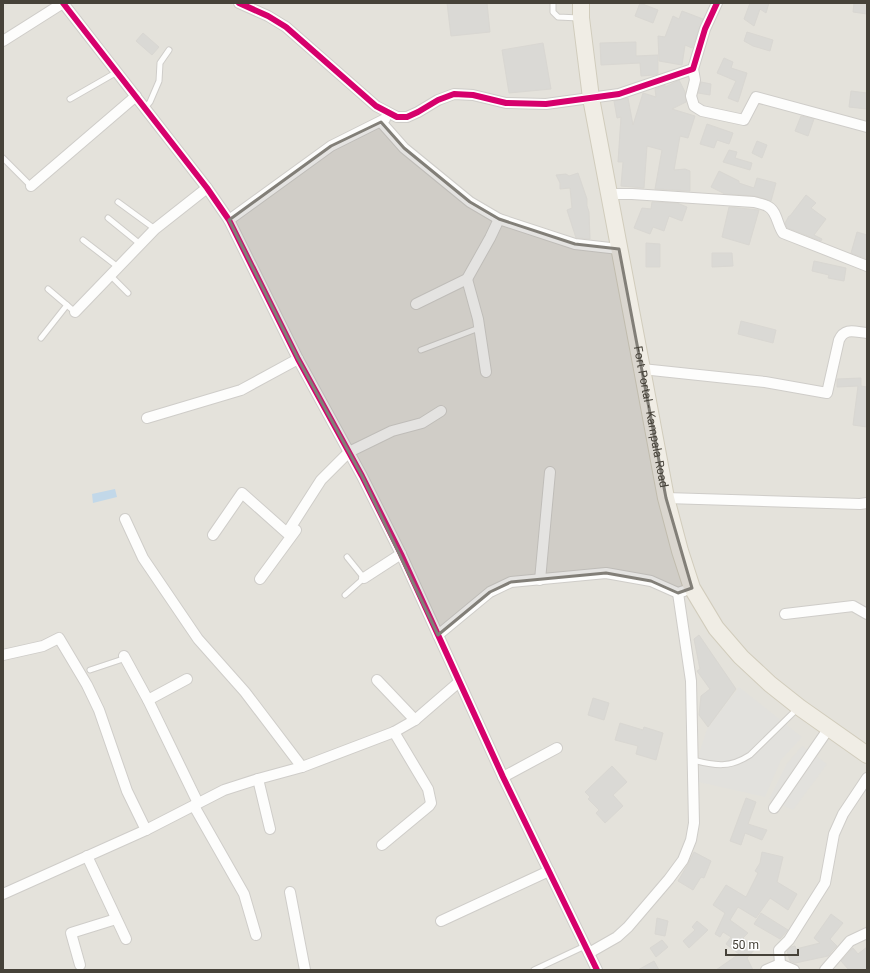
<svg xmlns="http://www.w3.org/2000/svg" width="870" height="973" viewBox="0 0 870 973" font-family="Roboto,sans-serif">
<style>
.residential{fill:#e4e2db}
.parking{fill:#e2e1dd}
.water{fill:#c2d8e9}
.building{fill:#dad9d5;stroke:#d9d7d2}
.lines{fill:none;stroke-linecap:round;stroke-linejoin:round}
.service-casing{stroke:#cfcdc9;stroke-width:7}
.minor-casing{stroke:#cfcdc9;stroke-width:12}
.primary-casing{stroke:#d1ccbc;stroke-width:18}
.service{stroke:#fdfdfc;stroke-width:5}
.minor{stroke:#fdfdfc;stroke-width:10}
.primary{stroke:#f0ede5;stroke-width:16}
.cycleway-casing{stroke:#fff;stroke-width:8}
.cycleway{stroke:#d6006c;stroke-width:6}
.marked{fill:#827f78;fill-opacity:0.2;stroke:#827f78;stroke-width:3;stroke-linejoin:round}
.labels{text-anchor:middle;stroke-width:3.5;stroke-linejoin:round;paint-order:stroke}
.street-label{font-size:12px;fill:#464239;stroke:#fff}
</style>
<rect width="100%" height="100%" fill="#f1f0ec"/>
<rect class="residential" x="3" y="3" width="864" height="967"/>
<g class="parking">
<path d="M739,687L802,737L781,760L765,797L699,782V754L707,729Z"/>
<path d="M802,746L827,764L793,810L769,799L786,765Z"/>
</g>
<path class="water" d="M115,489L117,497L93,503L92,494Z"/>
<g class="building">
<path d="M447,3H487L490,32L451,36Z"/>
<path d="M640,3L658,10L653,23L635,16Z"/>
<path d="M750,3H769L766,13L760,9L754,26L744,19Z"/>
<path d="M854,3H867V14L853,12Z"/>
<path d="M682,11L703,19L692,48L685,45L682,65L659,61L658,36L665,37L673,16L679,19Z"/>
<path d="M747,32L773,40L770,51L753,46L744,41Z"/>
<path d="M143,33L159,47L152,55L136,41Z"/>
<path d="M636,42V56L658,55V74L654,75L641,76L640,63L601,65L600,43Z"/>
<path d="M543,43L551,89L509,93L502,50Z"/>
<path d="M724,58L733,62L731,68L747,73L738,102L728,98L736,81L717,73Z"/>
<path d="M679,80L685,92L686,102L672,109L695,116L688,138L680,136L674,170L685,169L690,171V191L655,189L662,150L647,146L644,188L621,186L623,162H618L621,117L617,118L614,101L628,98L633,125L643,93L656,97L655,89L665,85V87Z"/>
<path d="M701,82L711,84L710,95L698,93Z"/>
<path d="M851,91L867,93V109L849,107Z"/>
<path d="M801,116L814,119L808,136L795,131Z"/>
<path d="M707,124L733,133L729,144L717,140L714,148L700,144Z"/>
<path d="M757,141L767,145L762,158L752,153Z"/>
<path d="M729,150L737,152L735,158L752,163L750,170L723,162Z"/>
<path d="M719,171L739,181V183L754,188L757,178L776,183L771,201L755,196L725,194L711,187Z"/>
<path d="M578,173L587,199V206L589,212L590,239L576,238L567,210L572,208L570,188L560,189V183L556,175L566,174L569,176Z"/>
<path d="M806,195L816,203L811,208L826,219L814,235L822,239L821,241L787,228L785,223L789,216H790Z"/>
<path d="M652,202L677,203L687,207L682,221L669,216L664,231L653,227L650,234L634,228L642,208L651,209Z"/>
<path d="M729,207L759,210L749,245L722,237Z"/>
<path d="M857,232L867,235V259L851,253Z"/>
<path d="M646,243L660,244V267H646Z"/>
<path d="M712,253H732L733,266L712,267Z"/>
<path d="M814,261L846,268L844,281L828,278L829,275L812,271Z"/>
<path d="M741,321L776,330L773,343L738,334Z"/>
<path d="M861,378V386L867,387V427L853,425L858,386L837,387V379Z"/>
<path d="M699,635L736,689L708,727L699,715L701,696L710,689L697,671L700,669L694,639Z"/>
<path d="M593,698L609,703L604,720L588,715Z"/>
<path d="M620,723L643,730L644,727L663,733L656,760L636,754L638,746L615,740Z"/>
<path d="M612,766L627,782L613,795L623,806L605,823L596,813L599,810L588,799L590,797L585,792Z"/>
<path d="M746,798L756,802L748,824L767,830L762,840L745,833L741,845L730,841Z"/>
<path d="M694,852L711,861L704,878L701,877L693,890L678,881L688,864Z"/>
<path d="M762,852L783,857L777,882L797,894L788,910L770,898L756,918L738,907L730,920L748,933L743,938L755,949L747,958L753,970H716L739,954L726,944L731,937L723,932L720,937L715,934L725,913L713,905L726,885L746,897L758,873L755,871L760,863Z"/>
<path d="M761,913L788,930L780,939L754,924Z"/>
<path d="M831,914L843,923L830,939L837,946L832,951L828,956L800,962L795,963L790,961L787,951L791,947L795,946L796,949L820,943L814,938Z"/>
<path d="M657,918L668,921L665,936L655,934Z"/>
<path d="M697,921L708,930L689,948L683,941L695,930L692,927Z"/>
<path d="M662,940L668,947L656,957L650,948Z"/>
<path d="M867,947V967L865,970H849L841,961L853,948L858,954Z"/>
<path d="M654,961L659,970H638Z"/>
</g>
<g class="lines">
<g class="service-casing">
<g id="service">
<path d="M553,3V12L558,17L579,18"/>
<path d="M70,99L117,72"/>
<path d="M145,108L150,102L159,81L160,63L169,50"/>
<path d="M3,158L31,186"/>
<path d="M118,202L155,229"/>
<path d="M108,218L140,244"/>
<path d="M83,240L118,267"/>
<path d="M110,275L128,293"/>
<path d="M48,289L75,312"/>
<path d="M41,338L67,305"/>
<path d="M421,350L479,328"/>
<path d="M345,595L364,578L347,557"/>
<path d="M90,670L126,658"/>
<path d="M693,760C716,766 730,768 750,755L797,709"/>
<path d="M534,970L585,946"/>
</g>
</g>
<g class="minor-casing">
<g id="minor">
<path d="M63,3L207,188L229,220L298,359L362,476L401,554L503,777L597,970"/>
<path d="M239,3L268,16L286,27L376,106L397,117H407L418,112L438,100L454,94L473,95L506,103L546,104L619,94L693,69L705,29L717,3"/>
<path d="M3,41L63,3"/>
<path d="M693,69L695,80L691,96L694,106L702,111L744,120L756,97L867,127"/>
<path d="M381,122L404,148L470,202L499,219L575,244L619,249"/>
<path d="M31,186L136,96"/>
<path d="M609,194H632L754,202C758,203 763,204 767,206C777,210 777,225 783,233L867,266"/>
<path d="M229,220L331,146L385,119"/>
<path d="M467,279L478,319L486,372"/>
<path d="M416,304L467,279L490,238L499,219"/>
<path d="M75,312L155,229L207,188"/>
<path d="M642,369L765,382L827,393L839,340C845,327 855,332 867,333"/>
<path d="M147,418L241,390L298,359"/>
<path d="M666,498L860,504L867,503"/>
<path d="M125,519L143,558L198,639L245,692L302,767"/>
<path d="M213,535L242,493L287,533L321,480L349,452L392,431L422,423L441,411"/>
<path d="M364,578L401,554"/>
<path d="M260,579L296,530H295"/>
<path d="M540,580L550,472"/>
<path d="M785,614L853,606L867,614"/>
<path d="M438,635L490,592L511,582L606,573L651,581L678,593L684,591"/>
<path d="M3,655L43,646L59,638L87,685L99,710L127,791L146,830"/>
<path d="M124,656L148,700L198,803"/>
<path d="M377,680L415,720"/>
<path d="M148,700L187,679"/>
<path d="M503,777L557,748"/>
<path d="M258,779L270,829"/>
<path d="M194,806L244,894L256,935"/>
<path d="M774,808L829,728"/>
<path d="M382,845L429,806L431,803L428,789L394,732"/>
<path d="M87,856L126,939"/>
<path d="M290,892L305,970"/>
<path d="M3,894L146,830L224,790L258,779L302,767L394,732L415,720L459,682"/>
<path d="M441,921L549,871"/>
<path d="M589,953L617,937L628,927L669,879L683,860L691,840L694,823L691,681L678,593"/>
<path d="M780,964L779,950L789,940L825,883L834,834L843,814L867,778"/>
<path d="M80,965L71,933L116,919"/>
<path d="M766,970L780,964L794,970"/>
<path d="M825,970L850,941L867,933"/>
</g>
</g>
<g class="primary-casing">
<g id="primary">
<path id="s1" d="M581,3V18L591,98L642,369L666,498L680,551L692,588L716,628L741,657L770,684L799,707L867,755"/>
</g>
</g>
<use href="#service" class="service"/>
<use href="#minor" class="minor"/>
<use href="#primary" class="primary"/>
<g class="cycleway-casing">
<g id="cycleway">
<path d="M63,3L207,188L229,220L298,359L362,476L401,554L503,777L597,970"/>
<path d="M239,3L268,16L286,27L376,106L397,117H407L418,112L438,100L454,94L473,95L506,103L546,104L619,94L693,69L705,29L717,3"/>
</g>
</g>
<use href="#cycleway" class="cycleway"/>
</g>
<path class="marked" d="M381,122L404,148L470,202L499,219L575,244L619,249L666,498L692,588L678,593L651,581L606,573L511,582L490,592L438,635L362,476L298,359L229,220L331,146Z"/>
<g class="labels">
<g class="street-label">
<text dy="4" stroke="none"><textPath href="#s1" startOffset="420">Fort Portal - Kampala Road</textPath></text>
</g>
</g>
<rect width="870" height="973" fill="none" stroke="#464239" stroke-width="8"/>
<path d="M726 949v6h72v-6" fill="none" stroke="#464239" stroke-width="2"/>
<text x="732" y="949" font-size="12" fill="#464239" stroke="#ffffff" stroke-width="3" paint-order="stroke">50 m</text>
</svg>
